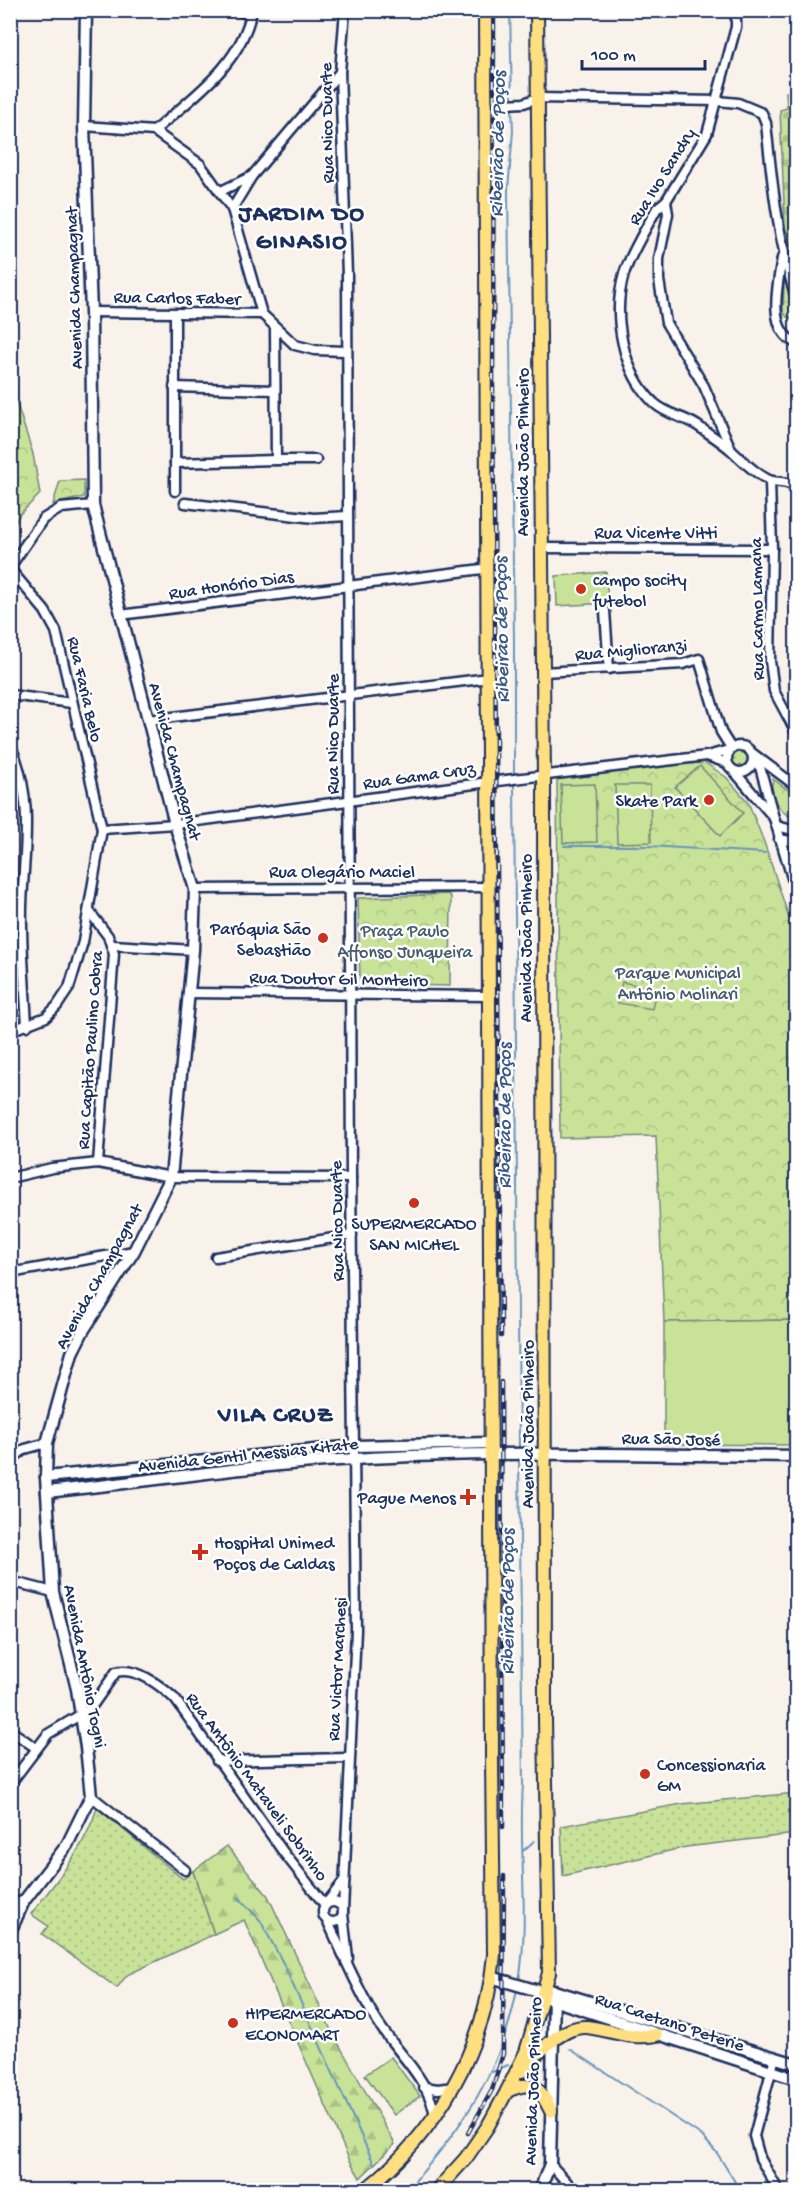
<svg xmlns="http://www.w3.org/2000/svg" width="807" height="2201" viewBox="0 0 807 2201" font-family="'Gochi Hand',sans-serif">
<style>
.grass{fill:url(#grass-dots);stroke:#72887b;stroke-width:1.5}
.forest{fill:url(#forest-firs);stroke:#72887b;stroke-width:1.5}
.cemetery{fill:url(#cemetery-stones);stroke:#72887b;stroke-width:1.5}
.park{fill:url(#park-crowns);stroke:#72887b;stroke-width:1.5}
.pitch{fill:#c8e298;stroke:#72887b;stroke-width:1.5}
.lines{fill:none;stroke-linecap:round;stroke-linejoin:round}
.stream{stroke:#6796bd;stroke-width:2}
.minor-casing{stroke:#1b2f5e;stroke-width:13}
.tertiary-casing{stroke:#1b2f5e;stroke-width:15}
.primary-casing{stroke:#1b2f5e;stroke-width:16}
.minor{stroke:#fff;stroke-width:8}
.tertiary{stroke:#fff;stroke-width:10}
.primary{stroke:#ffdf80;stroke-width:12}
.rail-casing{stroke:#1b2f5e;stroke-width:4.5}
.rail{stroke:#fff;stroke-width:2;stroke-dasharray:7;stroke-linecap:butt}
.poi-dot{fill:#c8321e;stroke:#fff;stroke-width:2}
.labels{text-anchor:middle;stroke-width:5;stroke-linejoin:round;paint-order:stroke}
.street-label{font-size:18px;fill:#1b2f5e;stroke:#fff}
.poi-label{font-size:18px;fill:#1b2f5e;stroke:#fff;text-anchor:start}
.park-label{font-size:18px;fill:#465c6c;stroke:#fff}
.water-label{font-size:20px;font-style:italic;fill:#3b5a86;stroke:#fff}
.district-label{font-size:24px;font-weight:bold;letter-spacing:1.5px;fill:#1b2f5e;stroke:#fff}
</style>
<defs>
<pattern id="grass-dots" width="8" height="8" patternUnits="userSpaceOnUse" patternTransform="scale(1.5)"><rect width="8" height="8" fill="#c8e298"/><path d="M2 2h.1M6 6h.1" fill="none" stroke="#abc285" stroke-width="1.8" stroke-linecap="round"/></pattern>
<pattern id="forest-firs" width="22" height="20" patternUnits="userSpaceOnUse" patternTransform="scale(1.5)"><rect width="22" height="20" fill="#c8e298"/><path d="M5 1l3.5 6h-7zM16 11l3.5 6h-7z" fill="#abc285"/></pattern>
<pattern id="cemetery-stones" width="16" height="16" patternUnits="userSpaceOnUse" patternTransform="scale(1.5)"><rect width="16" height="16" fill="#c8e298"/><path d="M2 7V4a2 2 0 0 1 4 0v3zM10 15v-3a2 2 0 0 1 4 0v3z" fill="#abc285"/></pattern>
<pattern id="park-crowns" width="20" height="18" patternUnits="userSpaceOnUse" patternTransform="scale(1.5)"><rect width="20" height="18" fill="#c8e298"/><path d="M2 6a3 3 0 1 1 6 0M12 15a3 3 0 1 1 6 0" fill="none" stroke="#abc285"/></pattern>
</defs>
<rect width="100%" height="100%" fill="#f9f2ea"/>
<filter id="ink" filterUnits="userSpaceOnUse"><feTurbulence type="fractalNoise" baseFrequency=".0167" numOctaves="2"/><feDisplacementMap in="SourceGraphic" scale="12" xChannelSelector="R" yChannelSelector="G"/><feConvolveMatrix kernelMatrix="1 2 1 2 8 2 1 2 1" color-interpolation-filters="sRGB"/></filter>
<g filter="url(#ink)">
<g class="grass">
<circle cx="740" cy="759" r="9"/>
<path d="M796,1793V1834L686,1847L563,1876L561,1826L682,1804Z"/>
<path d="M97,1808L183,1879L193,1871L214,1934L127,1975L117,1988L42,1934L48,1926L31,1914C57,1880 84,1850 97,1808Z"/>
</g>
<path class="forest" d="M227,1846L268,1896L332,2032L395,2144L360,2178L349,2159L244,1920L214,1934L193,1871Z"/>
<path class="cemetery" d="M796,90V264L785,227L780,110L787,108L786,92Z"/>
<g class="park">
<path d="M788,280L796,307V319L787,317L783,312L784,281Z"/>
<path d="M11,393L14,395L33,454L40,494L20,514L11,530Z"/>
<path d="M84,480V497L53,504L60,481Z"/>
<path d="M704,762L726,777L748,802L764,842L796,939V1320L664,1322L656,1136L560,1138L557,779Z"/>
<path d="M773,779L796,796V819C780,814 768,797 773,779Z"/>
<path d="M448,894L451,897L450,986L360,984L358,898Z"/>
</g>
<g class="pitch">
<path d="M606,572L608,603L557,606L556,576Z"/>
<path d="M700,766L743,813L720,836L675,787Z"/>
<path d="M595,784L597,842L563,843L561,785Z"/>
<path d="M615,785H650L651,842L617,843Z"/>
<path d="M622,982L656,989L652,1009L618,1003Z"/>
<path d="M796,1320V1445L664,1444V1322Z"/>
<path d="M391,2057L420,2096L394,2115L365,2075Z"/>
</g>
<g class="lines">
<g class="stream">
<path d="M510,10L512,101"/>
<path d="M512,106L513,131L508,190L514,641V775"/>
<path d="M514,781L519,1450"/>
<path d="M564,846H648L765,853"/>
<path d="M523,1851L534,1841"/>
<path d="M238,1897L260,1920L283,1963L374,2164"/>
<path d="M519,1981C530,1916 518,1850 523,1785L519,1459"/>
<path d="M570,2049L701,2135L717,2153L740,2190"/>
<path d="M492,2072L508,2065"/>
<path d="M407,2190C461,2130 502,2071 517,1989"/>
</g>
<g class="minor-casing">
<g id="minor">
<path d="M235,10L251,15"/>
<path d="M736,10V27L707,134L666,201L657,208C646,229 631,252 624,274C612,315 622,372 654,403C667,415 683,416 698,426C709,434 721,441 731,450C743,461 752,471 767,479C776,484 784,479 796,487"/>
<path d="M162,11L164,10"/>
<path d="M486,105L524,103L537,98L718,101L738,103L762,113L766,123C772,183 778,240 796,298"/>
<path d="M84,126L154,131L200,164L232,209L262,314L295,345L315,350L346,351"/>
<path d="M154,131C194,96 241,65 252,10"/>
<path d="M252,176L340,72"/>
<path d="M221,191L252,176L232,209"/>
<path d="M666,201L668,214L659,259V280L666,323L704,386L730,447"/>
<path d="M782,258C778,284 766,330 796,343"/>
<path d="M91,312L262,314"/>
<path d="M175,315V491"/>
<path d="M275,328L276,460H316"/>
<path d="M174,387L275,390"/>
<path d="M175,463L276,460"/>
<path d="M770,481L772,549L770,661L774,691L796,732"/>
<path d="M185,503L314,518L347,516"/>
<path d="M541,548L772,549"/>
<path d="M10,567L43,519L61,508L93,505"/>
<path d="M10,569L45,611L56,631L102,829L83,942L69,988L57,1006L46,1017L10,1031"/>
<path d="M605,611L609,669"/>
<path d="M120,615L490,568"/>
<path d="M543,672L683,664L699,659L721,732L731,748"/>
<path d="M10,695L72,703"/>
<path d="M148,720L489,678"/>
<path d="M10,743C35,802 24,846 22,906C21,946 25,986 27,1026"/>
<circle cx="740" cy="759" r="13"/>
<path d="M752,753L796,786"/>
<path d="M727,763L707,756L729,750"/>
<path d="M733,770L774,818L760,767L753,761"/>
<path d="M774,818L796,891"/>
<path d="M777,826L796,831"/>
<path d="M102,829L175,824L489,782L707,756"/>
<path d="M779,839L796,842"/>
<path d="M195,889L489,887"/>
<path d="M89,911L108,936L114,954L98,1163"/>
<path d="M113,945L193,950"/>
<path d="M188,993L489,996"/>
<path d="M10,1178L52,1168L98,1163L171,1177L351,1178"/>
<path d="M216,1257L352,1235"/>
<path d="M10,1273L134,1251"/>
<path d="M10,1460L25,1449L47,1443"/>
<path d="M10,1581L53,1592"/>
<path d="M10,1730L36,1748"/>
<path d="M217,1761L348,1758"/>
<path d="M10,1784L48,1734L90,1709L116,1672C137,1666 161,1686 175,1699L284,1853L325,1905L344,1881"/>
<path d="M91,1796L185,1870"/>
<circle cx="333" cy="1912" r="10"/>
<path d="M10,1903L24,1901"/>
<path d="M343,1911L356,1630L351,1178L347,275L340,72L345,10"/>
<path d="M343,1914L348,1958"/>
<path d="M328,1922C343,1954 357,1988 375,2018C393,2049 431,2080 435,2117"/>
<path d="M775,2057L754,2136L760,2158L778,2190"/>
<path d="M424,2087L438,2089L453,2087"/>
<path d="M550,2164L574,2190"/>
</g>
</g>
<g class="tertiary-casing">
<g id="tertiary">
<path d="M46,1477L355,1446L490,1443"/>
<path d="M47,1492C150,1481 252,1465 355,1459C502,1450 649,1455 796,1456"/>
<path d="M10,1932L24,1901L67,1845L91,1796L86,1747L77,1689L53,1592L46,1477L47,1443L72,1353L83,1331L134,1251L171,1177L193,950L195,889L175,824L93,505L91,312L84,126L86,10"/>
<path d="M491,1977L535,1990L554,1991L796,2064"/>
<path d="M538,1992L544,1997L796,2079"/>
<path d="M540,2190L550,2164L554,1995"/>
</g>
</g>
<g class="primary-casing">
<g id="primary">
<path d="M522,2071C536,2054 563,2025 587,2027C613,2030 628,2040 656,2035"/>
<path d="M507,2091C534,2079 539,2087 551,2111"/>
<path d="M365,2190C437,2133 486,2047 494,1955C486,1307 493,659 485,10"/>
<path d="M437,2190L466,2158L488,2126L507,2091L526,2052L549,1973L545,1718L544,777L537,10"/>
</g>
</g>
<use href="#minor" class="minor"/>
<use href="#tertiary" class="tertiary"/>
<use href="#primary" class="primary"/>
<g class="rail-casing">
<g id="rail">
<path d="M494,10L493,393L501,1336"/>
<path d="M501,1382L503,1827"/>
<path d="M468,2133L492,2090L503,2054L504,1876"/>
</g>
</g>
<use href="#rail" class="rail"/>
</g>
</g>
<g class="poi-dot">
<circle cx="581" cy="589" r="6"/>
<circle cx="709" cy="800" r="6"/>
<circle cx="323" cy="938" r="6"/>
<circle cx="414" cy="1203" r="6"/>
<path d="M465 1488h6v6h6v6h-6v6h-6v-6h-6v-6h6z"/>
<path d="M197 1543h6v6h6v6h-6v6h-6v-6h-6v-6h6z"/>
<circle cx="645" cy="1774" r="6"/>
<circle cx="233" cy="2023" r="6"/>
</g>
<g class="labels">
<g class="street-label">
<text transform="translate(326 123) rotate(-91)" y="6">Rua Nico Duarte</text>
<text transform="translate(661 176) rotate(-58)" y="6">Rua Ivo Sandry</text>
<text transform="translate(73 288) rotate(-92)" y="6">Avenida Champagnat</text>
<text transform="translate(177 297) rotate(1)" y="6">Rua Carlos Faber</text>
<text transform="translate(522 452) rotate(-90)" y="6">Avenida João Pinheiro</text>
<text x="656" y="538">Rua Vicente Vitti</text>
<text transform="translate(231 584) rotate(-8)" y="6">Rua Honório Dias</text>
<text transform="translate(756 609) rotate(-91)" y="6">Rua Carmo Lamana</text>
<text transform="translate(631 649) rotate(-5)" y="6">Rua Miglioranzi</text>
<text transform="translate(86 689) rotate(77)" y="6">Rua Faria Belo</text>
<text transform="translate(332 734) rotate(-90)" y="6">Rua Nico Duarte</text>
<text transform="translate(176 761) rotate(75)" y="6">Avenida Champagnat</text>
<text transform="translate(419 775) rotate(-8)" y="6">Rua Gama Cruz</text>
<text x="342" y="877">Rua Olegário Maciel</text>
<text transform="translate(525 938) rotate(-90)" y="6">Avenida João Pinheiro</text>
<text transform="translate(339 978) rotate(1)" y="6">Rua Doutor Gil Monteiro</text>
<text transform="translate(89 1050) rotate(-86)" y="6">Rua Capitão Paulino Cobra</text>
<text transform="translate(336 1221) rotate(-91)" y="6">Rua Nico Duarte</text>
<text transform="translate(98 1276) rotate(-61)" y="6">Avenida Champagnat</text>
<text transform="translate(527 1424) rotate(-90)" y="6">Avenida João Pinheiro</text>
<text transform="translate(671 1438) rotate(1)" y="6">Rua São José</text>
<text transform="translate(248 1454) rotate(-6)" y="6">Avenida Gentil Messias Kitate</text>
<text transform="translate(86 1666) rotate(79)" y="6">Avenida Antônio Togni</text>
<text transform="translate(336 1669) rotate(-87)" y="6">Rua Victor Marchesi</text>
<text transform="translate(258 1786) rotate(54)" y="6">Rua Antônio Mataveli Sobrinho</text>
<text transform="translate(670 2021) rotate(18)" y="6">Rua Caetano Peterie</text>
<text transform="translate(532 2081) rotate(-88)" y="6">Avenida João Pinheiro</text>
</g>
<g class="poi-label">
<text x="593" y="585">campo socity<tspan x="593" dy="21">futebol</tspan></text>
<text x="697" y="806" text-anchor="end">Skate Park</text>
<text x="311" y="934" text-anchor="end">Paróquia São<tspan x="311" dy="21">Sebastião</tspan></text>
<text x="414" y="1229" text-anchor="middle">SUPERMERCADO<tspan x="414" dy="21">SAN MICHEL</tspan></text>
<text x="456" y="1503" text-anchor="end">Pague Menos</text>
<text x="214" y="1548">Hospital Unimed<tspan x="214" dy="21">Poços de Caldas</tspan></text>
<text x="657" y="1770">Concessionaria<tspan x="657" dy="21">GM</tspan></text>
<text x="245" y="2019">HIPERMERCADO<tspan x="245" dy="21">ECONOMART</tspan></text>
</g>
<g class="park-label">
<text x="405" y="936">Praça Paulo<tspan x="405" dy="21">Affonso Junqueira</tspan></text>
<text x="678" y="978">Parque Municipal<tspan x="678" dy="21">Antônio Molinari</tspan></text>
</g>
<g class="water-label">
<text transform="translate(496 144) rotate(-89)" y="7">Ribeirão de Poços</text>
<text transform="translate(500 630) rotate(-91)" y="7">Ribeirão de Poços</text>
<text transform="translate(503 1116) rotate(-90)" y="7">Ribeirão de Poços</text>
<text transform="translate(506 1602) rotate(-90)" y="7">Ribeirão de Poços</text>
</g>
<g class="district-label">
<text x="302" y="220">JARDIM DO<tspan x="302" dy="28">GINASIO</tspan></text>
<text x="276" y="1421">VILA CRUZ</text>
</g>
</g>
<rect width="807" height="2201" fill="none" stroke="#fff" stroke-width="36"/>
<rect x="18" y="18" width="771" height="2165" fill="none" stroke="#1b2f5e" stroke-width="2" filter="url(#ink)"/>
<path d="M582 60v9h123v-9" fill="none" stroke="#1b2f5e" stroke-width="3"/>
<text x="591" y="60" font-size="18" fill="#1b2f5e" stroke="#ffffff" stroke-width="4.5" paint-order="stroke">100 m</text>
</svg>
